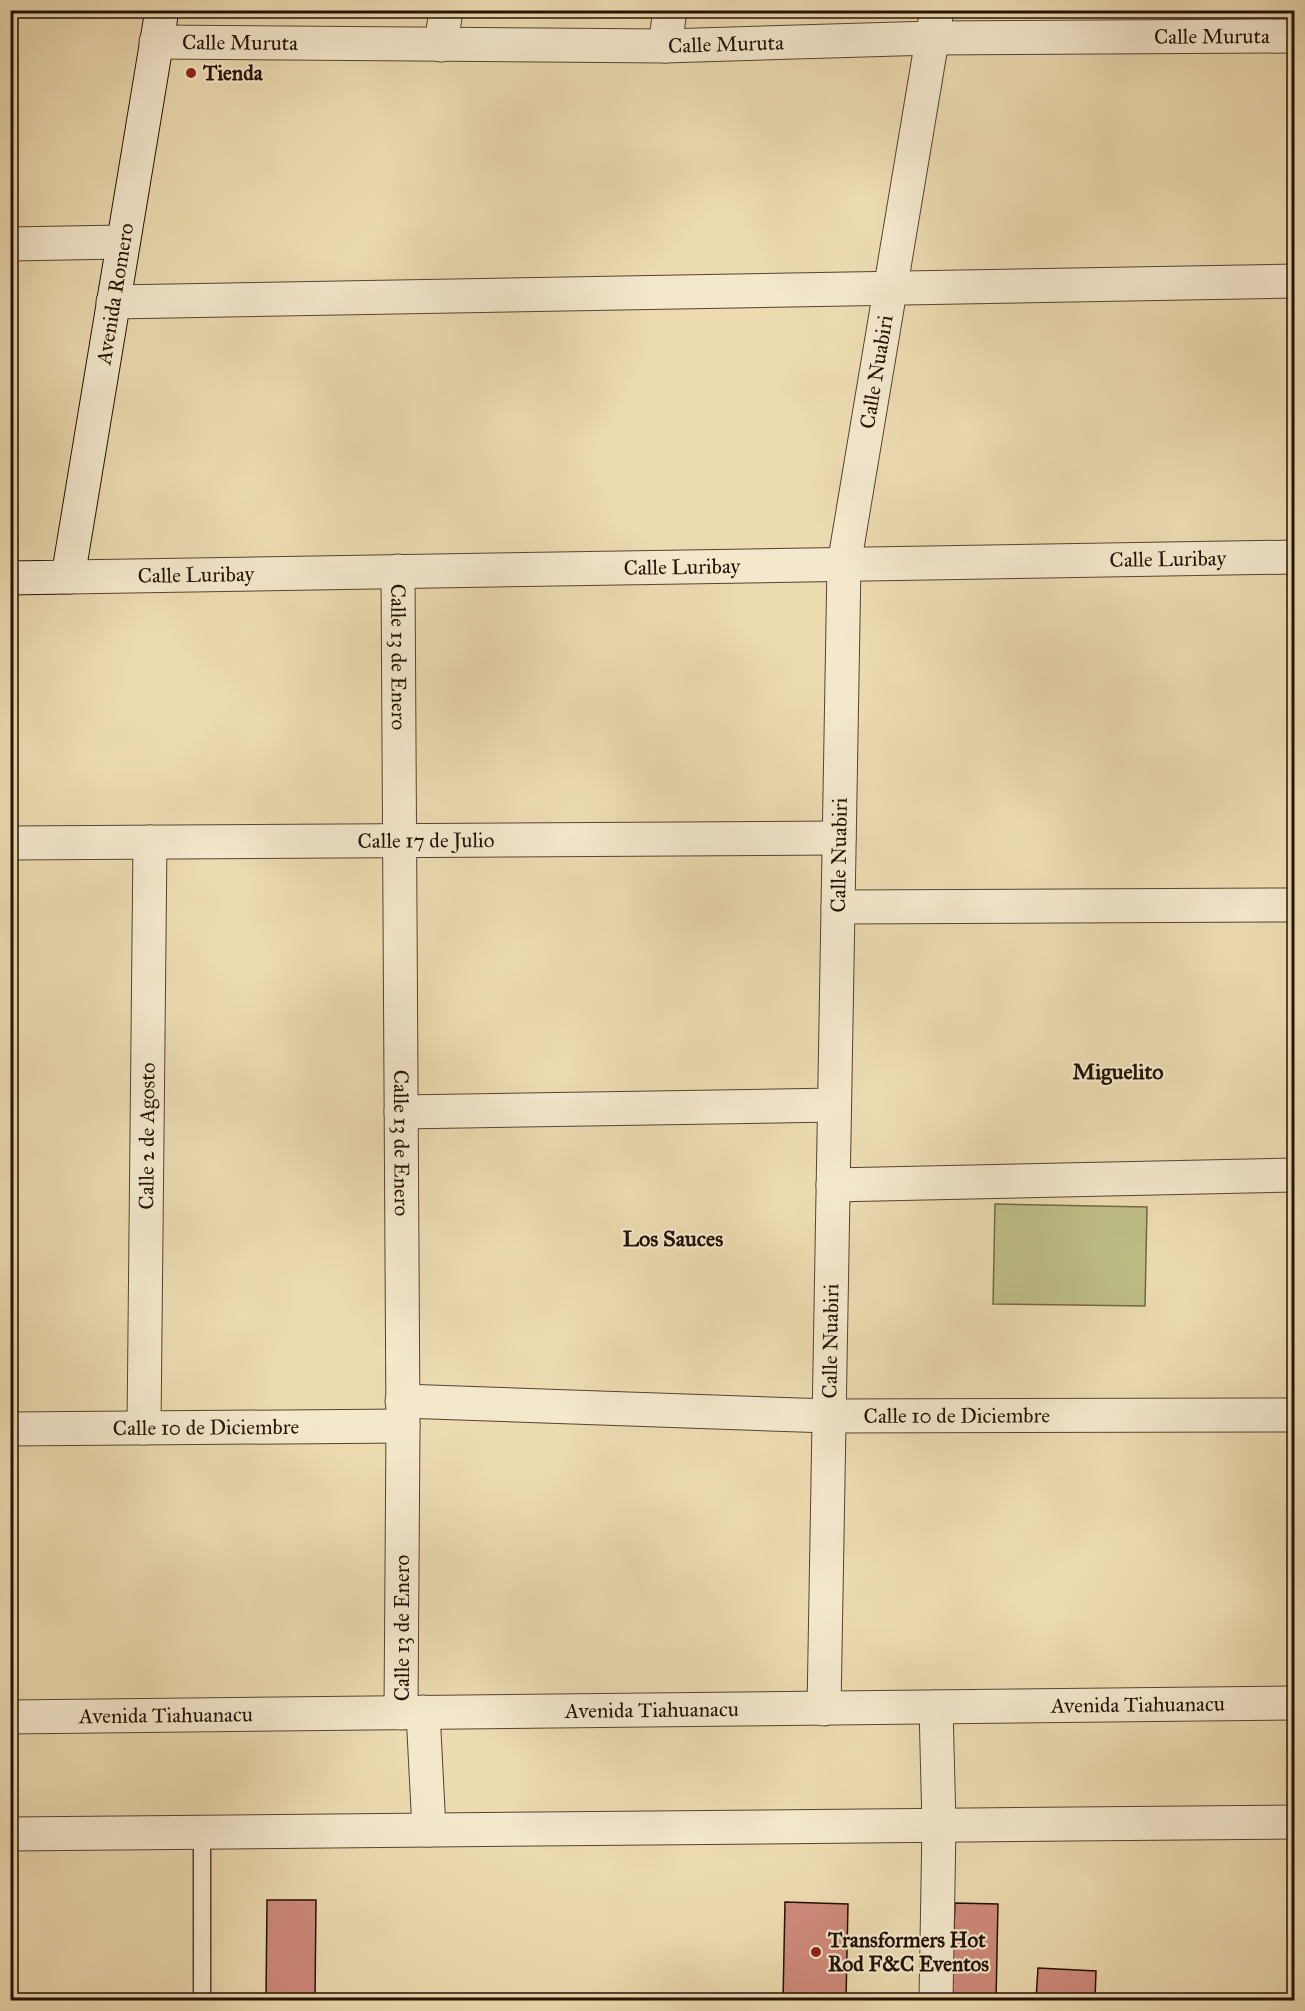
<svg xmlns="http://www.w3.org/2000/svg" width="1305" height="2011" viewBox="0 0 1305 2011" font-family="'IM FELL Great Primer',serif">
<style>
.green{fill:#bebe87;stroke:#726846;stroke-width:1.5}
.building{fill:#ce8a7b;stroke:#251205;stroke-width:1.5}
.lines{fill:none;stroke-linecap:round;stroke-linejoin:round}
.lane-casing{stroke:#574430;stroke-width:19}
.street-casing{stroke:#574430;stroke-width:35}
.secondary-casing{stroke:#251205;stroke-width:35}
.lane{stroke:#f3e7cc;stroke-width:16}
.street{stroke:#f3e7cc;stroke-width:33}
.secondary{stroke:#f3e7cc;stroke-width:33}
.poi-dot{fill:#8f2418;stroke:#f3e7cc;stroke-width:2}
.labels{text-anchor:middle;stroke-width:4.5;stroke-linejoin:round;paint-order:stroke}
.street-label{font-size:21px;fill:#251205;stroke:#f3e7cc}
.poi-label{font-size:21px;font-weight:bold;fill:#251205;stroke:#f3e7cc;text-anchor:start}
.neighbourhood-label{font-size:22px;font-weight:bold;fill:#251205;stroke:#f3e7cc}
</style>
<rect width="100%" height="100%" fill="#ecdab0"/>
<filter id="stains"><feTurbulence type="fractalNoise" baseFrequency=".00333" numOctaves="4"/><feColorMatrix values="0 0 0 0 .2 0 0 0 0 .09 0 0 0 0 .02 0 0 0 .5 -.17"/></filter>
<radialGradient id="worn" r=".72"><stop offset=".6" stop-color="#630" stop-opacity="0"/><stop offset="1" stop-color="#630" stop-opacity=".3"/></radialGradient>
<path class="green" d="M995,1204L1147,1207L1145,1306L993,1304Z"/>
<g class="building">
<path d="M267,1900H316L315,2000H266Z"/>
<path d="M785,1902L848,1904L846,2000H783Z"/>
<path d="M955,1903L998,1904L996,2000H951Z"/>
<path d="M1038,1968L1096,1971L1095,2000H1036Z"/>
</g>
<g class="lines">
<g class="lane-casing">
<path id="lane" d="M202,2000V1832"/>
</g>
<g class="street-casing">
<g id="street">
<path id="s1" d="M156,42L665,46L932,38L1294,36"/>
<path d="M441,45L446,10"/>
<path d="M665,46L670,10"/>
<path d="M10,244L123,242"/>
<path d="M113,302L1294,281"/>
<path id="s2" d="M398,571L403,1426L401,1713"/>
<path id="s3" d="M68,577L1294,557"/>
<path id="s4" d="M10,843L839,838"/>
<path d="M838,907L1294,905"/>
<path d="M401,1112L834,1105"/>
<path d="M833,1185L1294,1175"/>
<path id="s5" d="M402,1401L829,1416L1294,1415"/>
<path id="s6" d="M144,1428L150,842"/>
<path id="s7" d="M10,1429L403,1426"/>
<path id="s8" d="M824,1709L844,565L937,10"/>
<path d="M423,1712L429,1830"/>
<path id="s9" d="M10,1717L1294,1703"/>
<path d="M10,1834L1294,1822"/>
<path d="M936,2000L939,1825L936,1707"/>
</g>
</g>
<g class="secondary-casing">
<g id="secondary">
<path id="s10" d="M10,578L68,577L162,10"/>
</g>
</g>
<use href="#lane" class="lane"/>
<use href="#street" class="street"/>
<use href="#secondary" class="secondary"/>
</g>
<g class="poi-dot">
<circle cx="191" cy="73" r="6"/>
<circle cx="816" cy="1952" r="6"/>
</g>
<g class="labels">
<g class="street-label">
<text dy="7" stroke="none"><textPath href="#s1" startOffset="1056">Calle Muruta</textPath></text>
<text dy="7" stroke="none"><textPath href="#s1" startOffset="84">Calle Muruta</textPath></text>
<text dy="7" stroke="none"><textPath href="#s1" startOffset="570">Calle Muruta</textPath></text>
<text dy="7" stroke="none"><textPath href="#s10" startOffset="345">Avenida Romero</textPath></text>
<text dy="7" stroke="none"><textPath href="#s8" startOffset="1340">Calle Nuabiri</textPath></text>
<text dy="7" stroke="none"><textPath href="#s3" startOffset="1100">Calle Luribay</textPath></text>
<text dy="7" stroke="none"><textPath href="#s3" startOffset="614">Calle Luribay</textPath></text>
<text dy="7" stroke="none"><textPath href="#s3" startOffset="128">Calle Luribay</textPath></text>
<text dy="7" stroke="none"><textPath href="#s2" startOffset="86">Calle 13 de Enero</textPath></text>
<text dy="7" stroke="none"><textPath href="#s4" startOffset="416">Calle 17 de Julio</textPath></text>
<text dy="7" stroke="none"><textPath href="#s8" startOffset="854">Calle Nuabiri</textPath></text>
<text dy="7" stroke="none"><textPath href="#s6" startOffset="292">Calle 2 de Agosto</textPath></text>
<text dy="7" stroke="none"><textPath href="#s2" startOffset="572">Calle 13 de Enero</textPath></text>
<text dy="7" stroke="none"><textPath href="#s8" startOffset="368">Calle Nuabiri</textPath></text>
<text dy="7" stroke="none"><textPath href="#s5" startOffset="555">Calle 10 de Diciembre</textPath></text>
<text dy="7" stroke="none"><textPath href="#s7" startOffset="196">Calle 10 de Diciembre</textPath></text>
<text transform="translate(402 1628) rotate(-90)" y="7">Calle 13 de Enero</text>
<text dy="7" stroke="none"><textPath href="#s9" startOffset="1128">Avenida Tiahuanacu</textPath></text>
<text dy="7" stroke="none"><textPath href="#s9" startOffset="642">Avenida Tiahuanacu</textPath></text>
<text dy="7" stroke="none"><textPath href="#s9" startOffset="156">Avenida Tiahuanacu</textPath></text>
</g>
<g class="poi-label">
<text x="203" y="80">Tienda</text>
<text x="828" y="1947">Transformers Hot<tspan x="828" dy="24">Rod F&amp;C Eventos</tspan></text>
</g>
<g class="neighbourhood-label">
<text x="1118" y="1079">Miguelito</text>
<text x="673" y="1246">Los Sauces</text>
</g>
</g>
<rect width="1305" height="2011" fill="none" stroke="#ecdab0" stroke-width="36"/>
<rect x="12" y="12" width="1281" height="1987" fill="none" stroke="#251205" stroke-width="3"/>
<rect x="18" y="18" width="1269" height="1975" fill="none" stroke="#251205" stroke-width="1.5"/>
<rect width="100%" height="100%" filter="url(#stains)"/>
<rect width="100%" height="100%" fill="url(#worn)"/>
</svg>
